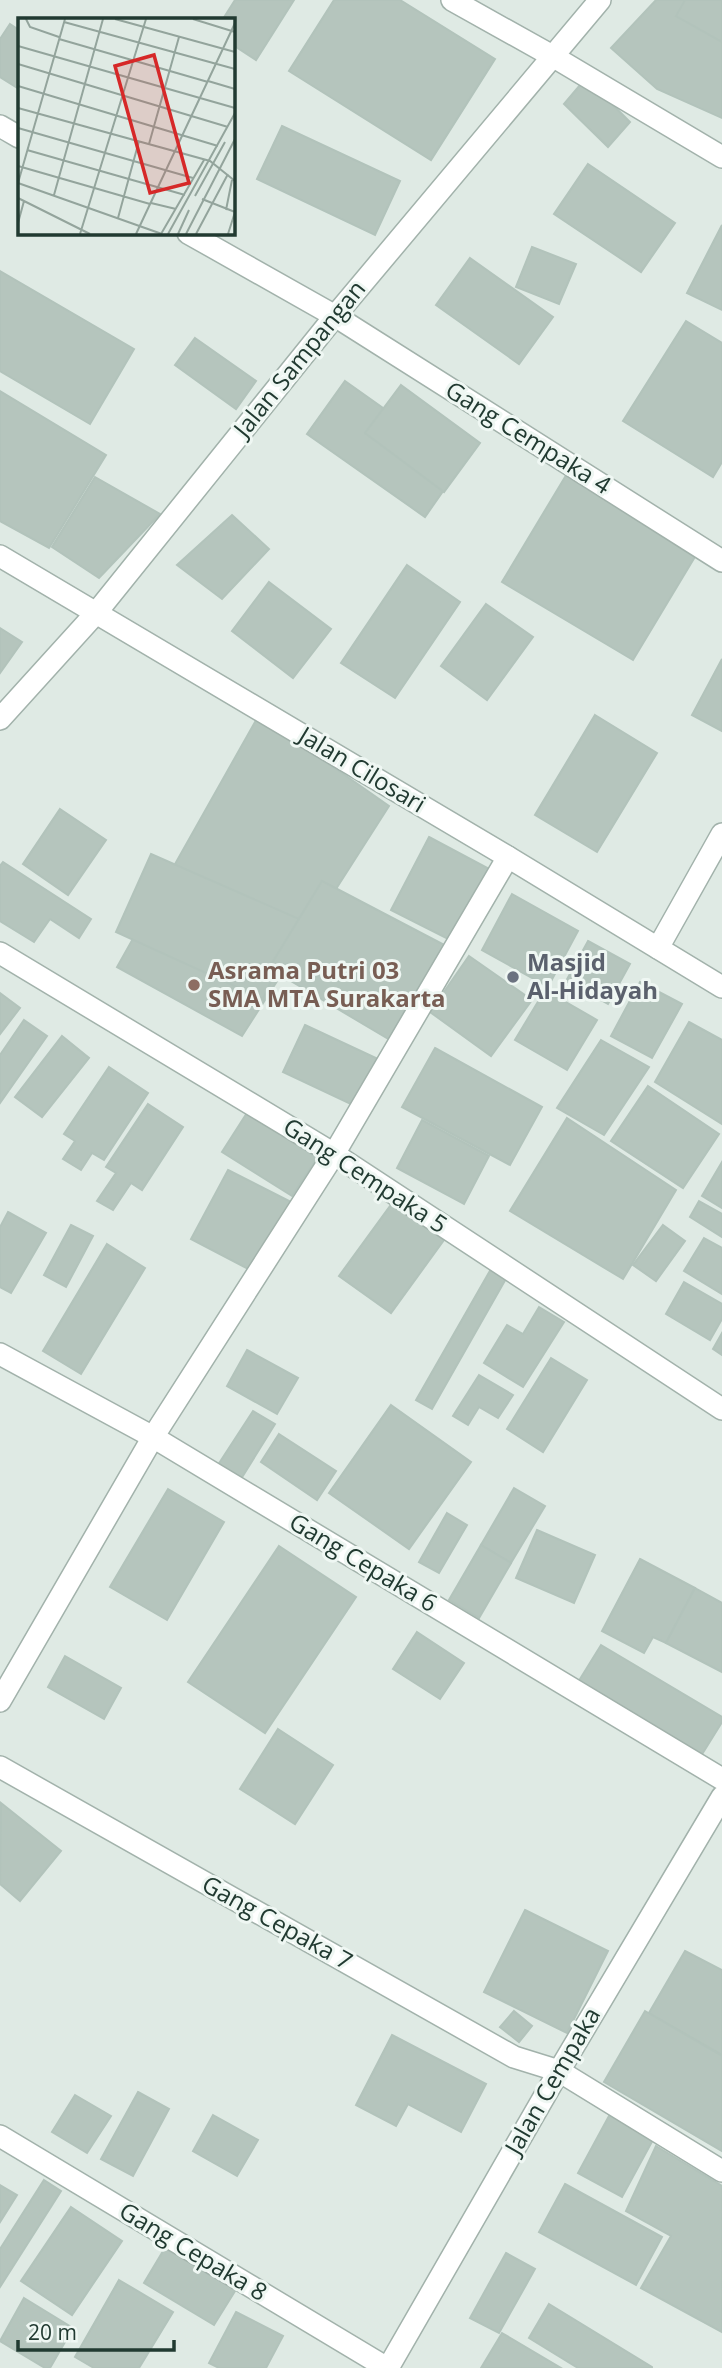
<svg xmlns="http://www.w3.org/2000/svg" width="722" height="2368" viewBox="0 0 722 2368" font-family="'Open Sans',sans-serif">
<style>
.building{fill:#b5c5bd;stroke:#b2c3bb;stroke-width:2}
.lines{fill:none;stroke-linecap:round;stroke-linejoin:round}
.street-casing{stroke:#a2b2ab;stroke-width:24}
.street{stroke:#fff;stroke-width:21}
.worship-dot{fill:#6b7280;stroke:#eff7f3;stroke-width:2.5}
.education-dot{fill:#8d6e63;stroke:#eff7f3;stroke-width:2.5}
.labels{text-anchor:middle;stroke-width:6;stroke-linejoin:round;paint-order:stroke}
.street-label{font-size:24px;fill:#213a31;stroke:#eff7f3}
.worship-label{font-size:24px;font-weight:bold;fill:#5b616d;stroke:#eff7f3;text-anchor:start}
.education-label{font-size:24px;font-weight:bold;fill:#785e54;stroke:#eff7f3;text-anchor:start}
.inset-road{fill:none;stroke:#93a49c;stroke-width:2}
.view{fill:#d62828;fill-opacity:0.15;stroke:#d62828;stroke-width:3.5}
.inset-edge{fill:none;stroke:#213a31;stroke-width:3.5}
</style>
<rect width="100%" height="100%" fill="#dfeae4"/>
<g class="building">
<path d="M235,0H294L256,60L233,45V19H223Z"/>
<path d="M334,0H400L495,59L431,160L289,71Z"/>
<path d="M656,0H722V118L657,89L611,48Z"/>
<path d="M685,0H722V42L676,16Z"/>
<path d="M10,24L19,30V89L0,77V39Z"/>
<path d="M586,78L630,122L608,147L564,104Z"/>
<path d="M282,126L400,181L375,235L257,179Z"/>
<path d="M588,164L675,223L641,272L554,214Z"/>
<path d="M722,225V310L687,293Z"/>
<path d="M532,247L576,264L559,304L516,287Z"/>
<path d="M470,258L553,317L519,364L436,305Z"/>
<path d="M0,271L134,349L90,424L0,371Z"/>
<path d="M686,321L722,343V462L713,477L623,421Z"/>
<path d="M195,338L256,381L236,409L175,365Z"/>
<path d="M345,381L462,464L425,517L307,434Z"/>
<path d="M401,385L480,443L444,492L365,433Z"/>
<path d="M0,391L106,455L49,548L0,521Z"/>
<path d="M568,472L699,550L633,660L502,582Z"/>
<path d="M95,477L160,514L99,578L52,547Z"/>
<path d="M232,515L269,549L222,599L177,565Z"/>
<path d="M407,565L460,602L395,698L341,663Z"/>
<path d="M269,582L331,629L293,678L232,631Z"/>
<path d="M486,604L533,637L487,700L441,666Z"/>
<path d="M0,628L22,642L0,673Z"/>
<path d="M722,659V731L692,715Z"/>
<path d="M259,715L389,806L242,1036L117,967Z"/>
<path d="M595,715L657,753L597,852L535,815Z"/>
<path d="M60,809L106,840L68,895L23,864Z"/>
<path d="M429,837L491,870L454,942L391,910Z"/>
<path d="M151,854L299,919L263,999L116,932Z"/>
<path d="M3,862L91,919L79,938L50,919L34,942L0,921V866Z"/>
<path d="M322,881L448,947L390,1040L269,968Z"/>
<path d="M512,894L578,931L548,987L482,950Z"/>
<path d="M588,941L630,964L608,1004L566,981Z"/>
<path d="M469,956L532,1000L491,1056L430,1012Z"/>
<path d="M640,982L682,1004L652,1058L611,1036Z"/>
<path d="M545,990L597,1020L567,1070L515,1040Z"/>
<path d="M0,993L20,1008L0,1034Z"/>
<path d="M24,1020L47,1036L0,1103V1055Z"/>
<path d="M689,1022L722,1040V1124L655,1082Z"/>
<path d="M305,1025L378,1059L355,1106L283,1072Z"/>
<path d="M62,1036L89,1058L42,1117L15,1097Z"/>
<path d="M601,1040L649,1067L604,1135L557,1108Z"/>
<path d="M435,1048L542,1107L510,1165L402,1107Z"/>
<path d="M109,1067L148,1093L104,1160L92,1153L81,1170L63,1159L75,1141L64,1134Z"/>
<path d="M648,1086L719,1134L683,1188L611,1141Z"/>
<path d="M148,1104L183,1127L142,1190L131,1183L113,1210L97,1201L116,1173L106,1167Z"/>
<path d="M247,1113L317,1158L292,1196L222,1152Z"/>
<path d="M567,1118L676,1190L623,1279L510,1211Z"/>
<path d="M422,1120L489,1156L464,1204L397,1168Z"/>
<path d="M722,1162V1208L702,1196Z"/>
<path d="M228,1170L291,1202L254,1272L191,1239Z"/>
<path d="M699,1201L722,1214V1237L690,1217Z"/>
<path d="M393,1202L444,1240L391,1313L339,1276Z"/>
<path d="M8,1212L46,1233L11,1293L0,1287V1227Z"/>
<path d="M71,1225L93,1236L66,1287L44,1275Z"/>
<path d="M663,1225L685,1241L656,1281L633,1265Z"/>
<path d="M704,1238L722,1248V1294L684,1271Z"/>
<path d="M107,1244L145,1268L81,1374L43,1351Z"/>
<path d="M491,1269L507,1277L432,1409L416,1400Z"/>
<path d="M684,1282L722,1304V1319L710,1340L666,1314Z"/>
<path d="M539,1307L564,1322L523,1387L484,1363L507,1325L523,1334Z"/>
<path d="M722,1333V1355L713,1349Z"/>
<path d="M247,1350L298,1378L277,1414L227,1386Z"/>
<path d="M551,1358L587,1380L543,1452L507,1429Z"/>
<path d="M479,1375L513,1395L498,1418L479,1407L468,1425L453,1416Z"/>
<path d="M391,1405L471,1462L409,1549L329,1493Z"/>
<path d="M253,1411L275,1424L241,1479L218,1465Z"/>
<path d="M279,1434L336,1471L317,1500L261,1462Z"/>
<path d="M514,1488L545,1506L511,1563L481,1545Z"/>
<path d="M168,1489L224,1522L167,1620L110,1587Z"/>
<path d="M447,1513L467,1525L439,1573L419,1562Z"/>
<path d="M537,1530L595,1555L574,1603L516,1578Z"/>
<path d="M481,1545L511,1563L479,1618L449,1600Z"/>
<path d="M279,1546L356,1597L265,1733L188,1682Z"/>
<path d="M640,1559L695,1588L666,1643L653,1637L644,1653L602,1631Z"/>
<path d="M695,1588L722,1603V1672L666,1643Z"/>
<path d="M417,1632L464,1663L440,1699L393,1669Z"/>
<path d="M601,1645L722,1717V1722L701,1756L577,1684Z"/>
<path d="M65,1656L121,1688L104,1719L48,1687Z"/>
<path d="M278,1729L333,1765L295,1824L240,1789Z"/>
<path d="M1,1803L61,1851L20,1901L0,1884Z"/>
<path d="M525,1910L608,1951L567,2033L484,1992Z"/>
<path d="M685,1951L722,1970V2055L649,2013Z"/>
<path d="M514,2011L532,2026L519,2042L500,2027Z"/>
<path d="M645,2011L722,2056V2151L604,2082Z"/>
<path d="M392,2035L486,2084L461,2132L408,2104L396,2126L356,2105Z"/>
<path d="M138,2092L169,2109L133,2176L101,2159Z"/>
<path d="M75,2095L111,2116L87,2153L52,2132Z"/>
<path d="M610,2114L654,2138L622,2197L578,2173Z"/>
<path d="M213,2115L258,2140L237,2176L193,2151Z"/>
<path d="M656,2146L722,2186V2332L641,2288L671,2236L626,2211Z"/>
<path d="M44,2180L61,2191L0,2287V2249Z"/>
<path d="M565,2184L662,2237L636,2285L539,2232Z"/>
<path d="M0,2185L17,2195L0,2222Z"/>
<path d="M71,2207L122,2241L72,2315L21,2281Z"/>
<path d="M169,2241L240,2283L214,2325L144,2283Z"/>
<path d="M506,2253L535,2269L499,2333L470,2318Z"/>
<path d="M119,2280L173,2312L139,2368H94L75,2357Z"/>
<path d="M24,2298L73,2328L50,2368H45L0,2341Z"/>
<path d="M549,2304L652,2367V2368H578L529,2338Z"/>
<path d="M236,2312L283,2336L266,2368H219L209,2363Z"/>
<path d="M502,2333L561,2368H481Z"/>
</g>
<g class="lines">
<g class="street-casing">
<g id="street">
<path d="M452,0L554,57L722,157"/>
<path d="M0,126L19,137"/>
<path d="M188,233L335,316L722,561"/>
<path d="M0,556L508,857L722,987"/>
<path d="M0,719L96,613L335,316L600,0"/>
<path d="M658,948L722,834"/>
<path d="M0,953L334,1154L722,1409"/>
<path d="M0,1354L153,1437L722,1779"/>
<path d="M0,1701L153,1437L334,1154L508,857"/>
<path d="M0,1767L514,2057L559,2071L722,2171"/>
<path d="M0,2136L387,2368"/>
<path d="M388,2368L559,2071L722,1797"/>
</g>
</g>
<use href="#street" class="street"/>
</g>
<circle class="worship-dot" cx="513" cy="977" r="7"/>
<circle class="education-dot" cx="194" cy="985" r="7"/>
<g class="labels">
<g class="street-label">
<text transform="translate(300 359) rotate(-51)" y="8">Jalan Sampangan</text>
<text transform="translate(528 438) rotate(32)" y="8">Gang Cempaka 4</text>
<text transform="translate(362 770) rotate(31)" y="8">Jalan Cilosari</text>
<text transform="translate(365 1176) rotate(33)" y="8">Gang Cempaka 5</text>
<text transform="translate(363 1563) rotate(31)" y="8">Gang Cepaka 6</text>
<text transform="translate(277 1923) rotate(29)" y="8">Gang Cepaka 7</text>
<text transform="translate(553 2081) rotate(-60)" y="8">Jalan Cempaka</text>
<text transform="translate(193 2252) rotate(31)" y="8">Gang Cepaka 8</text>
</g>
<g class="worship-label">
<text x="527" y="971">Masjid<tspan x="527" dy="28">Al-Hidayah</tspan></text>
</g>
<g class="education-label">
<text x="208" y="979">Asrama Putri 03<tspan x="208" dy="28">SMA MTA Surakarta</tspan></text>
</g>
</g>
<g transform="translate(18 18)">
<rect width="217" height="217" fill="#dfeae4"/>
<path class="inset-road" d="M8,1L12,9L41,19M97,1L217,34M175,1L217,14M46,4L217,51M41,21L190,64M0,28L217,90M0,46L210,109M190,63L217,71M0,68L200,128M0,90L192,143L217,163M0,110L175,160M131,126L161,19M9,132L167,177M0,148L132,186M0,165L47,1M0,165L144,216M36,177L85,1M177,178L207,124M0,180L72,216M184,181L217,194M133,185L158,191M208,192L214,162M100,200L121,123M0,205L6,183M62,216L128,1M118,216L217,5M143,216L186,142M150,216L217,95M160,216L171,192M168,216L217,121M178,216L210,156M210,216L217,194"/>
<path class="view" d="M136,37L171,165L132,175L97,48Z"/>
<rect width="217" height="217" class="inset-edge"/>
</g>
<path d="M18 2340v10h156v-10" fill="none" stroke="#213a31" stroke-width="3.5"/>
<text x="28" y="2340" font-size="21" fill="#213a31" stroke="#eff7f3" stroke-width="5" paint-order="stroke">20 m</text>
</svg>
